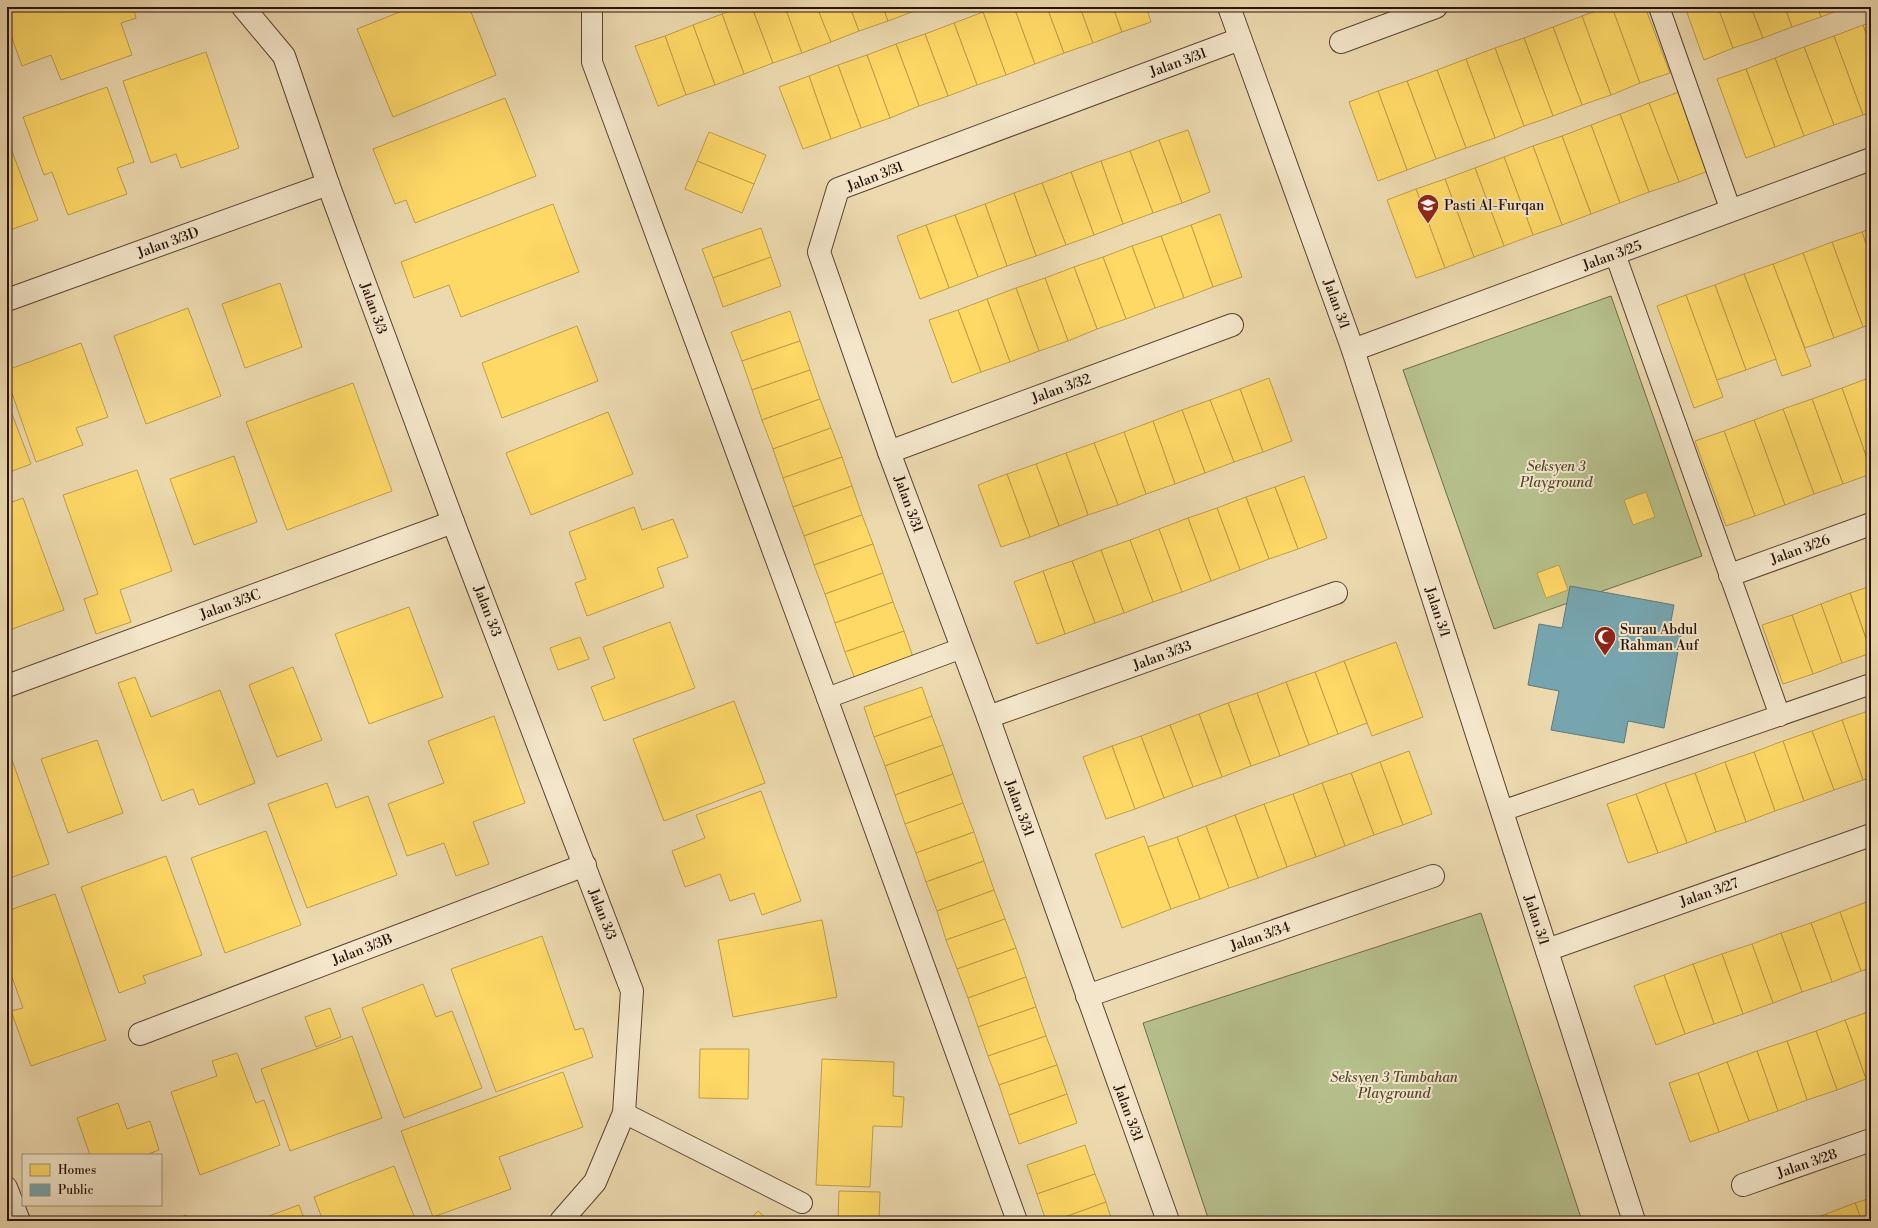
<svg xmlns="http://www.w3.org/2000/svg" width="1878" height="1228" viewBox="0 0 1878 1228" font-family="'Libre Bodoni',serif">
<style>
.green{fill:#b6c08c;stroke:#706a4a}
.homes{fill:#ffd966;stroke:#bf9e4a}
.public{fill:#76a5af;stroke:#5f797d}
.lines{fill:none;stroke-linecap:round;stroke-linejoin:round}
.service-casing{stroke:#5a4432;stroke-width:22}
.minor-casing{stroke:#5a4432;stroke-width:24}
.tertiary-casing{stroke:#5a4432;stroke-width:24}
.service{stroke:#f3e6ca;stroke-width:20}
.minor{stroke:#f3e6ca;stroke-width:22}
.tertiary{stroke:#f3e6ca;stroke-width:22}
.labels{text-anchor:middle;stroke-width:4;stroke-linejoin:round;paint-order:stroke}
.street-label{font-size:14px;fill:#291308;stroke:#f3e6ca}
.poi-label{font-size:14px;fill:#291308;stroke:#f3e6ca;text-anchor:start}
.park-label{font-size:14px;font-style:italic;fill:#534730;stroke:#f3e6ca}
</style>
<rect width="100%" height="100%" fill="#ecd9ae"/>
<filter id="stains"><feTurbulence type="fractalNoise" baseFrequency=".005" numOctaves="4"/><feColorMatrix values="0 0 0 0 .2 0 0 0 0 .09 0 0 0 0 .02 0 0 0 .5 -.17"/></filter>
<radialGradient id="worn" r=".72"><stop offset=".6" stop-color="#630" stop-opacity="0"/><stop offset="1" stop-color="#630" stop-opacity=".3"/></radialGradient>
<g class="green">
<path d="M1611,296L1702,556L1494,629L1403,370Z"/>
<path d="M1481,913L1582,1221H1209L1143,1023Z"/>
</g>
<g class="homes">
<path d="M7,7H133L136,18L121,23L132,55L61,80L51,55L22,66L7,24Z"/>
<path d="M412,7H469L496,75L393,117L357,29Z"/>
<path d="M742,7H752L773,63L744,74L722,14Z"/>
<path d="M752,7H785L802,53L773,63Z"/>
<path d="M785,7H817L831,42L802,53Z"/>
<path d="M817,7H850L859,31L831,42Z"/>
<path d="M850,7H883L888,21L859,31Z"/>
<path d="M883,7H916L917,10L888,21Z"/>
<path d="M998,7H1014L1035,64L1006,75L983,12Z"/>
<path d="M1014,7H1047L1064,53L1035,64Z"/>
<path d="M1047,7H1080L1093,43L1064,53Z"/>
<path d="M1080,7H1113L1122,32L1093,43Z"/>
<path d="M1113,7H1146L1151,22L1122,32Z"/>
<path d="M1607,7H1612L1640,83L1611,95L1582,16Z"/>
<path d="M1612,7H1645L1670,73L1640,83Z"/>
<path d="M1685,7H1718L1733,48L1704,60Z"/>
<path d="M1718,7H1751L1763,38L1733,48Z"/>
<path d="M1751,7H1785L1792,27L1763,38Z"/>
<path d="M1785,7H1818L1821,17L1792,27Z"/>
<path d="M1818,7H1846L1821,17Z"/>
<path d="M983,12L1006,75L977,85L954,23Z"/>
<path d="M722,14L744,74L715,85L693,25Z"/>
<path d="M1582,16L1611,95L1582,105L1553,27Z"/>
<path d="M1871,22V48L1863,25Z"/>
<path d="M954,23L977,85L948,96L925,34Z"/>
<path d="M693,25L715,85L686,95L665,36Z"/>
<path d="M1863,25L1871,48V112L1863,115L1834,36Z"/>
<path d="M1553,27L1582,105L1553,116L1524,38Z"/>
<path d="M925,34L948,96L919,106L896,44Z"/>
<path d="M665,36L686,95L658,106L635,46Z"/>
<path d="M1834,36L1863,115L1834,125L1804,47Z"/>
<path d="M1524,38L1553,116L1524,126L1495,48Z"/>
<path d="M896,44L919,106L890,118L867,55Z"/>
<path d="M1804,47L1834,125L1804,136L1775,58Z"/>
<path d="M1495,48L1524,126L1495,138L1466,59Z"/>
<path d="M206,52L239,148L181,168L176,154L151,163L123,81Z"/>
<path d="M867,55L890,118L861,128L838,65Z"/>
<path d="M1775,58L1804,136L1775,147L1746,69Z"/>
<path d="M1466,59L1495,138L1466,148L1437,70Z"/>
<path d="M838,65L861,128L831,139L809,76Z"/>
<path d="M1746,69L1775,147L1746,158L1717,79Z"/>
<path d="M1437,70L1466,148L1436,159L1407,81Z"/>
<path d="M809,76L831,139L803,149L779,87Z"/>
<path d="M1407,81L1436,159L1407,170L1378,91Z"/>
<path d="M107,87L134,162L117,168L127,194L68,215L52,172L44,175L23,117Z"/>
<path d="M1378,91L1407,170L1378,181L1349,102Z"/>
<path d="M1679,92L1708,171L1679,182L1649,103Z"/>
<path d="M505,98L536,176L415,223L406,200L395,204L373,149Z"/>
<path d="M1649,103L1679,182L1649,192L1620,114Z"/>
<path d="M1620,114L1649,192L1620,203L1591,125Z"/>
<path d="M1591,125L1620,203L1591,214L1562,136Z"/>
<path d="M1188,130L1210,192L1182,203L1159,140Z"/>
<path d="M709,132L766,155L754,184L697,161Z"/>
<path d="M1562,136L1591,214L1562,225L1533,146Z"/>
<path d="M7,138L38,220L7,231Z"/>
<path d="M1159,140L1182,203L1153,213L1130,151Z"/>
<path d="M1533,146L1562,225L1533,235L1504,157Z"/>
<path d="M1130,151L1153,213L1123,224L1101,161Z"/>
<path d="M1504,157L1533,235L1504,246L1475,168Z"/>
<path d="M697,161L754,184L742,213L685,189Z"/>
<path d="M1101,161L1123,224L1094,235L1071,172Z"/>
<path d="M1475,168L1504,246L1474,257L1445,179Z"/>
<path d="M1071,172L1094,235L1066,245L1042,183Z"/>
<path d="M1445,179L1474,257L1445,268L1416,189Z"/>
<path d="M1042,183L1066,245L1036,256L1014,193Z"/>
<path d="M1416,189L1445,268L1416,278L1387,200Z"/>
<path d="M1014,193L1036,256L1007,266L985,204Z"/>
<path d="M553,204L579,272L461,317L449,285L414,298L401,262Z"/>
<path d="M985,204L1007,266L978,277L955,215Z"/>
<path d="M1220,214L1242,277L1213,287L1191,225Z"/>
<path d="M955,215L978,277L949,288L926,225Z"/>
<path d="M926,225L949,288L920,299L897,236Z"/>
<path d="M1191,225L1213,287L1184,298L1161,236Z"/>
<path d="M761,228L771,257L713,278L702,249Z"/>
<path d="M1871,228V258L1862,232Z"/>
<path d="M1862,232L1871,258V324L1863,327L1832,242Z"/>
<path d="M1161,236L1184,298L1155,308L1132,246Z"/>
<path d="M1832,242L1863,327L1834,338L1803,253Z"/>
<path d="M1132,246L1155,308L1126,319L1103,257Z"/>
<path d="M1803,253L1834,338L1805,348L1773,264Z"/>
<path d="M771,257L781,286L723,307L713,278Z"/>
<path d="M1103,257L1126,319L1097,329L1074,267Z"/>
<path d="M1773,264L1811,366L1782,376L1744,274Z"/>
<path d="M1074,267L1097,329L1068,341L1045,278Z"/>
<path d="M1744,274L1776,359L1746,370L1715,285Z"/>
<path d="M1045,278L1068,341L1039,351L1016,288Z"/>
<path d="M280,283L302,347L245,368L222,304Z"/>
<path d="M1715,285L1746,370L1717,380L1686,295Z"/>
<path d="M1016,288L1039,351L1010,362L987,299Z"/>
<path d="M1686,295L1723,397L1694,408L1657,306Z"/>
<path d="M987,299L1010,362L981,372L958,310Z"/>
<path d="M188,308L221,396L146,424L114,336Z"/>
<path d="M958,310L981,372L952,383L929,320Z"/>
<path d="M790,311L800,341L742,361L731,332Z"/>
<path d="M577,326L598,381L502,418L482,363Z"/>
<path d="M800,341L810,370L752,390L742,361Z"/>
<path d="M81,343L108,417L76,428L83,445L36,462L7,379V370Z"/>
<path d="M810,370L820,399L762,420L752,390Z"/>
<path d="M1871,377V470L1842,388Z"/>
<path d="M1269,378L1292,441L1263,452L1240,389Z"/>
<path d="M353,383L392,491L287,530L246,422Z"/>
<path d="M1842,388L1871,470V474L1843,484L1812,399Z"/>
<path d="M1240,389L1263,452L1234,462L1210,400Z"/>
<path d="M820,399L831,428L773,449L762,420Z"/>
<path d="M1812,399L1843,484L1814,494L1783,409Z"/>
<path d="M1210,400L1234,462L1205,473L1182,410Z"/>
<path d="M7,401L31,464L7,473Z"/>
<path d="M1783,409L1814,494L1785,505L1754,420Z"/>
<path d="M1182,410L1205,473L1175,484L1153,421Z"/>
<path d="M608,412L633,474L531,515L506,453Z"/>
<path d="M1754,420L1785,505L1755,516L1724,431Z"/>
<path d="M1153,421L1175,484L1146,494L1124,432Z"/>
<path d="M831,428L842,457L783,478L773,449Z"/>
<path d="M1724,431L1755,516L1726,526L1695,441Z"/>
<path d="M1124,432L1146,494L1118,505L1094,443Z"/>
<path d="M1094,443L1118,505L1088,515L1066,453Z"/>
<path d="M1066,453L1088,515L1059,526L1036,464Z"/>
<path d="M234,456L257,522L194,545L170,479Z"/>
<path d="M842,457L852,486L793,507L783,478Z"/>
<path d="M1036,464L1059,526L1030,537L1007,474Z"/>
<path d="M137,470L172,571L120,590L131,622L96,634L84,599L98,594L63,495Z"/>
<path d="M1007,474L1030,537L1001,547L978,485Z"/>
<path d="M1304,476L1327,538L1298,549L1275,487Z"/>
<path d="M852,486L862,515L804,536L793,507Z"/>
<path d="M1275,487L1298,549L1269,559L1246,497Z"/>
<path d="M1646,492L1655,517L1633,525L1624,500Z"/>
<path d="M1246,497L1269,559L1240,570L1217,508Z"/>
<path d="M23,498L64,610L7,631V504Z"/>
<path d="M634,507L642,530L673,519L688,557L657,568L664,587L587,616L575,583L586,579L569,532Z"/>
<path d="M1217,508L1240,570L1211,581L1188,518Z"/>
<path d="M862,515L873,544L814,565L804,536Z"/>
<path d="M1188,518L1211,581L1182,592L1159,529Z"/>
<path d="M1159,529L1182,592L1153,602L1130,540Z"/>
<path d="M1130,540L1153,602L1124,613L1101,550Z"/>
<path d="M873,544L883,573L825,594L814,565Z"/>
<path d="M1101,550L1124,613L1095,623L1072,561Z"/>
<path d="M1072,561L1095,623L1065,634L1043,571Z"/>
<path d="M1559,565L1568,590L1546,598L1537,573Z"/>
<path d="M1043,571L1065,634L1037,644L1014,582Z"/>
<path d="M883,573L893,602L835,623L825,594Z"/>
<path d="M1871,586V652L1850,593Z"/>
<path d="M1850,593L1871,653L1842,663L1821,604Z"/>
<path d="M893,602L904,631L845,652L835,623Z"/>
<path d="M1821,604L1842,663L1813,674L1792,615Z"/>
<path d="M409,607L443,697L369,724L335,634Z"/>
<path d="M1792,615L1813,674L1783,684L1762,625Z"/>
<path d="M670,622L695,688L604,721L591,687L615,678L603,647Z"/>
<path d="M904,631L914,660L856,682L845,652Z"/>
<path d="M580,637L589,659L558,670L550,648Z"/>
<path d="M1396,642L1423,717L1372,736L1344,661Z"/>
<path d="M1344,661L1367,723L1338,734L1315,672Z"/>
<path d="M293,667L322,740L277,757L249,685Z"/>
<path d="M1315,672L1338,734L1309,745L1286,682Z"/>
<path d="M135,677L151,717L220,690L255,783L199,805L193,789L162,801L118,683Z"/>
<path d="M1286,682L1309,745L1280,756L1257,693Z"/>
<path d="M922,687L932,716L874,737L864,707Z"/>
<path d="M1257,693L1280,756L1251,766L1228,703Z"/>
<path d="M734,701L765,783L664,821L633,739Z"/>
<path d="M1228,703L1251,766L1222,777L1199,714Z"/>
<path d="M1871,710V777L1863,780L1842,720Z"/>
<path d="M1199,714L1222,777L1193,787L1170,725Z"/>
<path d="M494,716L525,803L473,822L489,864L456,876L444,843L407,856L388,804L444,783L428,741Z"/>
<path d="M932,716L943,745L885,766L874,737Z"/>
<path d="M1842,720L1863,780L1834,790L1812,731Z"/>
<path d="M1170,725L1193,787L1164,798L1141,736Z"/>
<path d="M1812,731L1834,790L1804,801L1783,741Z"/>
<path d="M1141,736L1164,798L1135,809L1112,746Z"/>
<path d="M97,740L123,813L68,833L41,759Z"/>
<path d="M1783,741L1804,801L1775,811L1754,752Z"/>
<path d="M943,745L953,774L895,795L885,766Z"/>
<path d="M7,746L49,864L7,879Z"/>
<path d="M1112,746L1135,809L1106,819L1083,757Z"/>
<path d="M1409,751L1432,814L1403,825L1380,762Z"/>
<path d="M1754,752L1775,811L1746,822L1725,762Z"/>
<path d="M1380,762L1403,825L1374,835L1351,773Z"/>
<path d="M1725,762L1746,822L1716,832L1695,773Z"/>
<path d="M1351,773L1374,835L1345,846L1322,783Z"/>
<path d="M1695,773L1716,832L1687,843L1665,783Z"/>
<path d="M953,774L963,803L905,824L895,795Z"/>
<path d="M327,783L336,808L368,796L397,875L307,908L268,804Z"/>
<path d="M1322,783L1345,846L1316,857L1293,794Z"/>
<path d="M1665,783L1687,843L1658,853L1636,794Z"/>
<path d="M761,791L801,901L762,915L754,893L730,901L720,874L685,887L672,851L705,838L696,815Z"/>
<path d="M1293,794L1316,857L1287,867L1264,804Z"/>
<path d="M1636,794L1658,853L1628,863L1607,804Z"/>
<path d="M963,803L974,832L916,853L905,824Z"/>
<path d="M1264,804L1287,867L1258,878L1235,815Z"/>
<path d="M1235,815L1258,878L1229,888L1206,826Z"/>
<path d="M1206,826L1229,888L1200,899L1177,837Z"/>
<path d="M266,831L301,925L225,953L191,858Z"/>
<path d="M974,832L984,861L926,882L916,853Z"/>
<path d="M1144,836L1171,909L1122,928L1095,854Z"/>
<path d="M1177,837L1200,899L1171,909L1148,847Z"/>
<path d="M166,856L202,955L143,976L146,983L119,993L81,887Z"/>
<path d="M984,861L994,890L937,911L926,882Z"/>
<path d="M994,890L1005,919L946,940L937,911Z"/>
<path d="M55,894L106,1040L31,1066L11,1011L23,1008L7,963V911Z"/>
<path d="M1869,901L1871,907V968L1861,971L1840,912Z"/>
<path d="M1840,912L1861,971L1832,982L1811,923Z"/>
<path d="M1005,919L1016,948L957,969L946,940Z"/>
<path d="M822,920L837,997L733,1017L718,940Z"/>
<path d="M1811,923L1832,982L1802,992L1781,933Z"/>
<path d="M1781,933L1802,992L1773,1003L1752,944Z"/>
<path d="M542,936L575,1030L583,1028L593,1057L496,1092L451,969Z"/>
<path d="M1752,944L1773,1003L1743,1014L1722,954Z"/>
<path d="M1016,948L1026,977L968,998L957,969Z"/>
<path d="M1722,954L1743,1014L1714,1024L1693,964Z"/>
<path d="M1693,964L1714,1024L1685,1034L1664,975Z"/>
<path d="M1664,975L1685,1034L1656,1045L1634,986Z"/>
<path d="M1026,977L1036,1007L978,1027L968,998Z"/>
<path d="M423,984L436,1017L452,1011L482,1088L404,1118L362,1008Z"/>
<path d="M1036,1007L1046,1036L988,1056L978,1027Z"/>
<path d="M330,1008L341,1037L316,1047L305,1017Z"/>
<path d="M1871,1011V1078L1866,1079L1845,1020Z"/>
<path d="M1845,1020L1866,1079L1837,1090L1816,1031Z"/>
<path d="M1816,1031L1837,1090L1807,1100L1787,1041Z"/>
<path d="M352,1036L382,1118L290,1151L261,1069Z"/>
<path d="M1046,1036L1057,1065L999,1085L988,1056Z"/>
<path d="M1787,1041L1807,1100L1778,1111L1757,1051Z"/>
<path d="M700,1049H749L748,1099L699,1098Z"/>
<path d="M1757,1051L1778,1111L1749,1121L1727,1062Z"/>
<path d="M237,1053L256,1103L264,1100L280,1145L200,1175L171,1092L217,1076L212,1061Z"/>
<path d="M822,1059L894,1062L893,1096L904,1097L902,1127L873,1126L870,1187L816,1185Z"/>
<path d="M1727,1062L1749,1121L1719,1132L1698,1073Z"/>
<path d="M1057,1065L1067,1094L1009,1115L999,1085Z"/>
<path d="M563,1072L583,1127L499,1157L511,1189L433,1217L401,1131Z"/>
<path d="M1698,1073L1719,1132L1690,1142L1669,1083Z"/>
<path d="M1067,1094L1077,1123L1019,1144L1009,1115Z"/>
<path d="M118,1103L127,1129L150,1121L159,1150L146,1155H90L77,1118Z"/>
<path d="M1085,1145L1095,1174L1037,1194L1027,1165Z"/>
<path d="M394,1166L416,1221H323L314,1197Z"/>
<path d="M1095,1174L1106,1202L1054,1221H1046L1037,1194Z"/>
<path d="M839,1191L880,1192L879,1221H838Z"/>
<path d="M1871,1198V1221H1862L1855,1203Z"/>
<path d="M1106,1202L1112,1221H1054Z"/>
<path d="M1855,1203L1862,1221H1829L1826,1214Z"/>
<path d="M299,1205L305,1221H255Z"/>
<path d="M758,1211L769,1221H748Z"/>
<path d="M1826,1214L1829,1221H1806Z"/>
<path d="M186,1215L188,1221H171Z"/>
</g>
<path class="public" d="M1570,586L1674,605L1670,626L1682,629L1664,728L1628,721L1624,743L1551,730L1559,691L1528,685L1539,624L1562,628Z"/>
<g class="lines">
<g class="service-casing">
<g id="service">
<path d="M592,7V62L827,698L1017,1221"/>
<path d="M1659,7L1731,211"/>
<path d="M1615,254L1780,716"/>
<path d="M827,698L962,648"/>
<path d="M1502,811L1871,684"/>
<path d="M624,1113L802,1203"/>
<path d="M7,1187L20,1221"/>
</g>
</g>
<g class="minor-casing">
<g id="minor">
<path d="M243,7L284,56L328,184L453,522L632,991L624,1113L595,1182L561,1221"/>
<path d="M1341,42L1436,7"/>
<path d="M7,300L328,184"/>
<path d="M1353,350L1871,159"/>
<path d="M889,452L1232,325"/>
<path d="M1730,575L1871,524"/>
<path d="M7,686L453,522"/>
<path d="M988,717L1336,593"/>
<path d="M1547,950L1871,835"/>
<path d="M1087,996L1433,876"/>
<path d="M140,1034L585,865"/>
<path d="M1743,1185L1871,1140"/>
<path d="M1168,1221L988,717L889,452L819,252L838,189L1240,39"/>
</g>
</g>
<g class="tertiary-casing">
<path id="tertiary" d="M1229,7L1353,350L1634,1221"/>
</g>
<use href="#service" class="service"/>
<use href="#minor" class="minor"/>
<use href="#tertiary" class="tertiary"/>
</g>
<defs>
<g id="school-pin" transform="scale(1.15)"><path d="M0 17L-7.5 6A9.5 9.5 0 1 1 7.5 6Z" fill="#8f2418" stroke="#f3e6ca"/><path d="M0-5L7-2L0 1L-7-2ZM-4 1L0 2.5L4 1V4Q0 6-4 4Z" fill="#fff"/></g>
<g id="mosque-pin" transform="scale(1.15)"><path d="M0 17L-7.5 6A9.5 9.5 0 1 1 7.5 6Z" fill="#8f2418" stroke="#f3e6ca"/><path d="M3.5-4.9A6 6 0 1 0 3.5 4.9A5 5 0 1 1 3.5-4.9Z" fill="#fff"/></g>
</defs>
<g fill-rule="evenodd">
<use href="#school-pin" x="1428" y="205"/>
<use href="#mosque-pin" x="1605" y="637"/>
</g>
<g class="labels">
<g class="street-label">
<text transform="translate(1178 62) rotate(-20)" y="5">Jalan 3/31</text>
<text transform="translate(875 176) rotate(-21)" y="5">Jalan 3/31</text>
<text transform="translate(168 242) rotate(-20)" y="5">Jalan 3/3D</text>
<text transform="translate(1612 255) rotate(-20)" y="5">Jalan 3/25</text>
<text transform="translate(1337 304) rotate(70)" y="5">Jalan 3/1</text>
<text transform="translate(374 308) rotate(70)" y="5">Jalan 3/3</text>
<text transform="translate(1061 388) rotate(-20)" y="5">Jalan 3/32</text>
<text transform="translate(909 504) rotate(70)" y="5">Jalan 3/31</text>
<text transform="translate(1800 549) rotate(-20)" y="5">Jalan 3/26</text>
<text transform="translate(230 604) rotate(-20)" y="5">Jalan 3/3C</text>
<text transform="translate(488 611) rotate(69)" y="5">Jalan 3/3</text>
<text transform="translate(1438 612) rotate(72)" y="5">Jalan 3/1</text>
<text transform="translate(1162 655) rotate(-20)" y="5">Jalan 3/33</text>
<text transform="translate(1020 808) rotate(70)" y="5">Jalan 3/31</text>
<text transform="translate(1709 892) rotate(-19)" y="5">Jalan 3/27</text>
<text transform="translate(603 914) rotate(69)" y="5">Jalan 3/3</text>
<text transform="translate(1537 920) rotate(72)" y="5">Jalan 3/1</text>
<text transform="translate(1260 936) rotate(-19)" y="5">Jalan 3/34</text>
<text transform="translate(362 949) rotate(-21)" y="5">Jalan 3/3B</text>
<text transform="translate(1129 1113) rotate(70)" y="5">Jalan 3/31</text>
<text transform="translate(1807 1163) rotate(-19)" y="5">Jalan 3/28</text>
</g>
<g class="poi-label">
<text x="1444" y="210">Pasti Al-Furqan</text>
<text x="1620" y="634">Surau Abdul<tspan x="1620" dy="16">Rahman Auf</tspan></text>
</g>
<g class="park-label">
<text x="1556" y="471">Seksyen 3<tspan x="1556" dy="16">Playground</tspan></text>
<text x="1394" y="1082">Seksyen 3 Tambahan<tspan x="1394" dy="16">Playground</tspan></text>
</g>
</g>
<rect width="1878" height="1228" fill="none" stroke="#ecd9ae" stroke-width="24"/>
<rect x="8" y="8" width="1862" height="1212" fill="none" stroke="#291308" stroke-width="2"/>
<rect x="12" y="12" width="1854" height="1204" fill="none" stroke="#291308"/>
<rect x="22" y="1154" width="140" height="52" fill="#f3e6ca" stroke="#a2927c"/>
<rect x="30" y="1164" width="20" height="12" fill="#ffd966" stroke="#a2927c"/>
<text x="58" y="1174" font-size="12" fill="#291308">Homes</text>
<rect x="30" y="1184" width="20" height="12" fill="#76a5af" stroke="#a2927c"/>
<text x="58" y="1194" font-size="12" fill="#291308">Public</text>
<rect width="100%" height="100%" filter="url(#stains)"/>
<rect width="100%" height="100%" fill="url(#worn)"/>
</svg>
